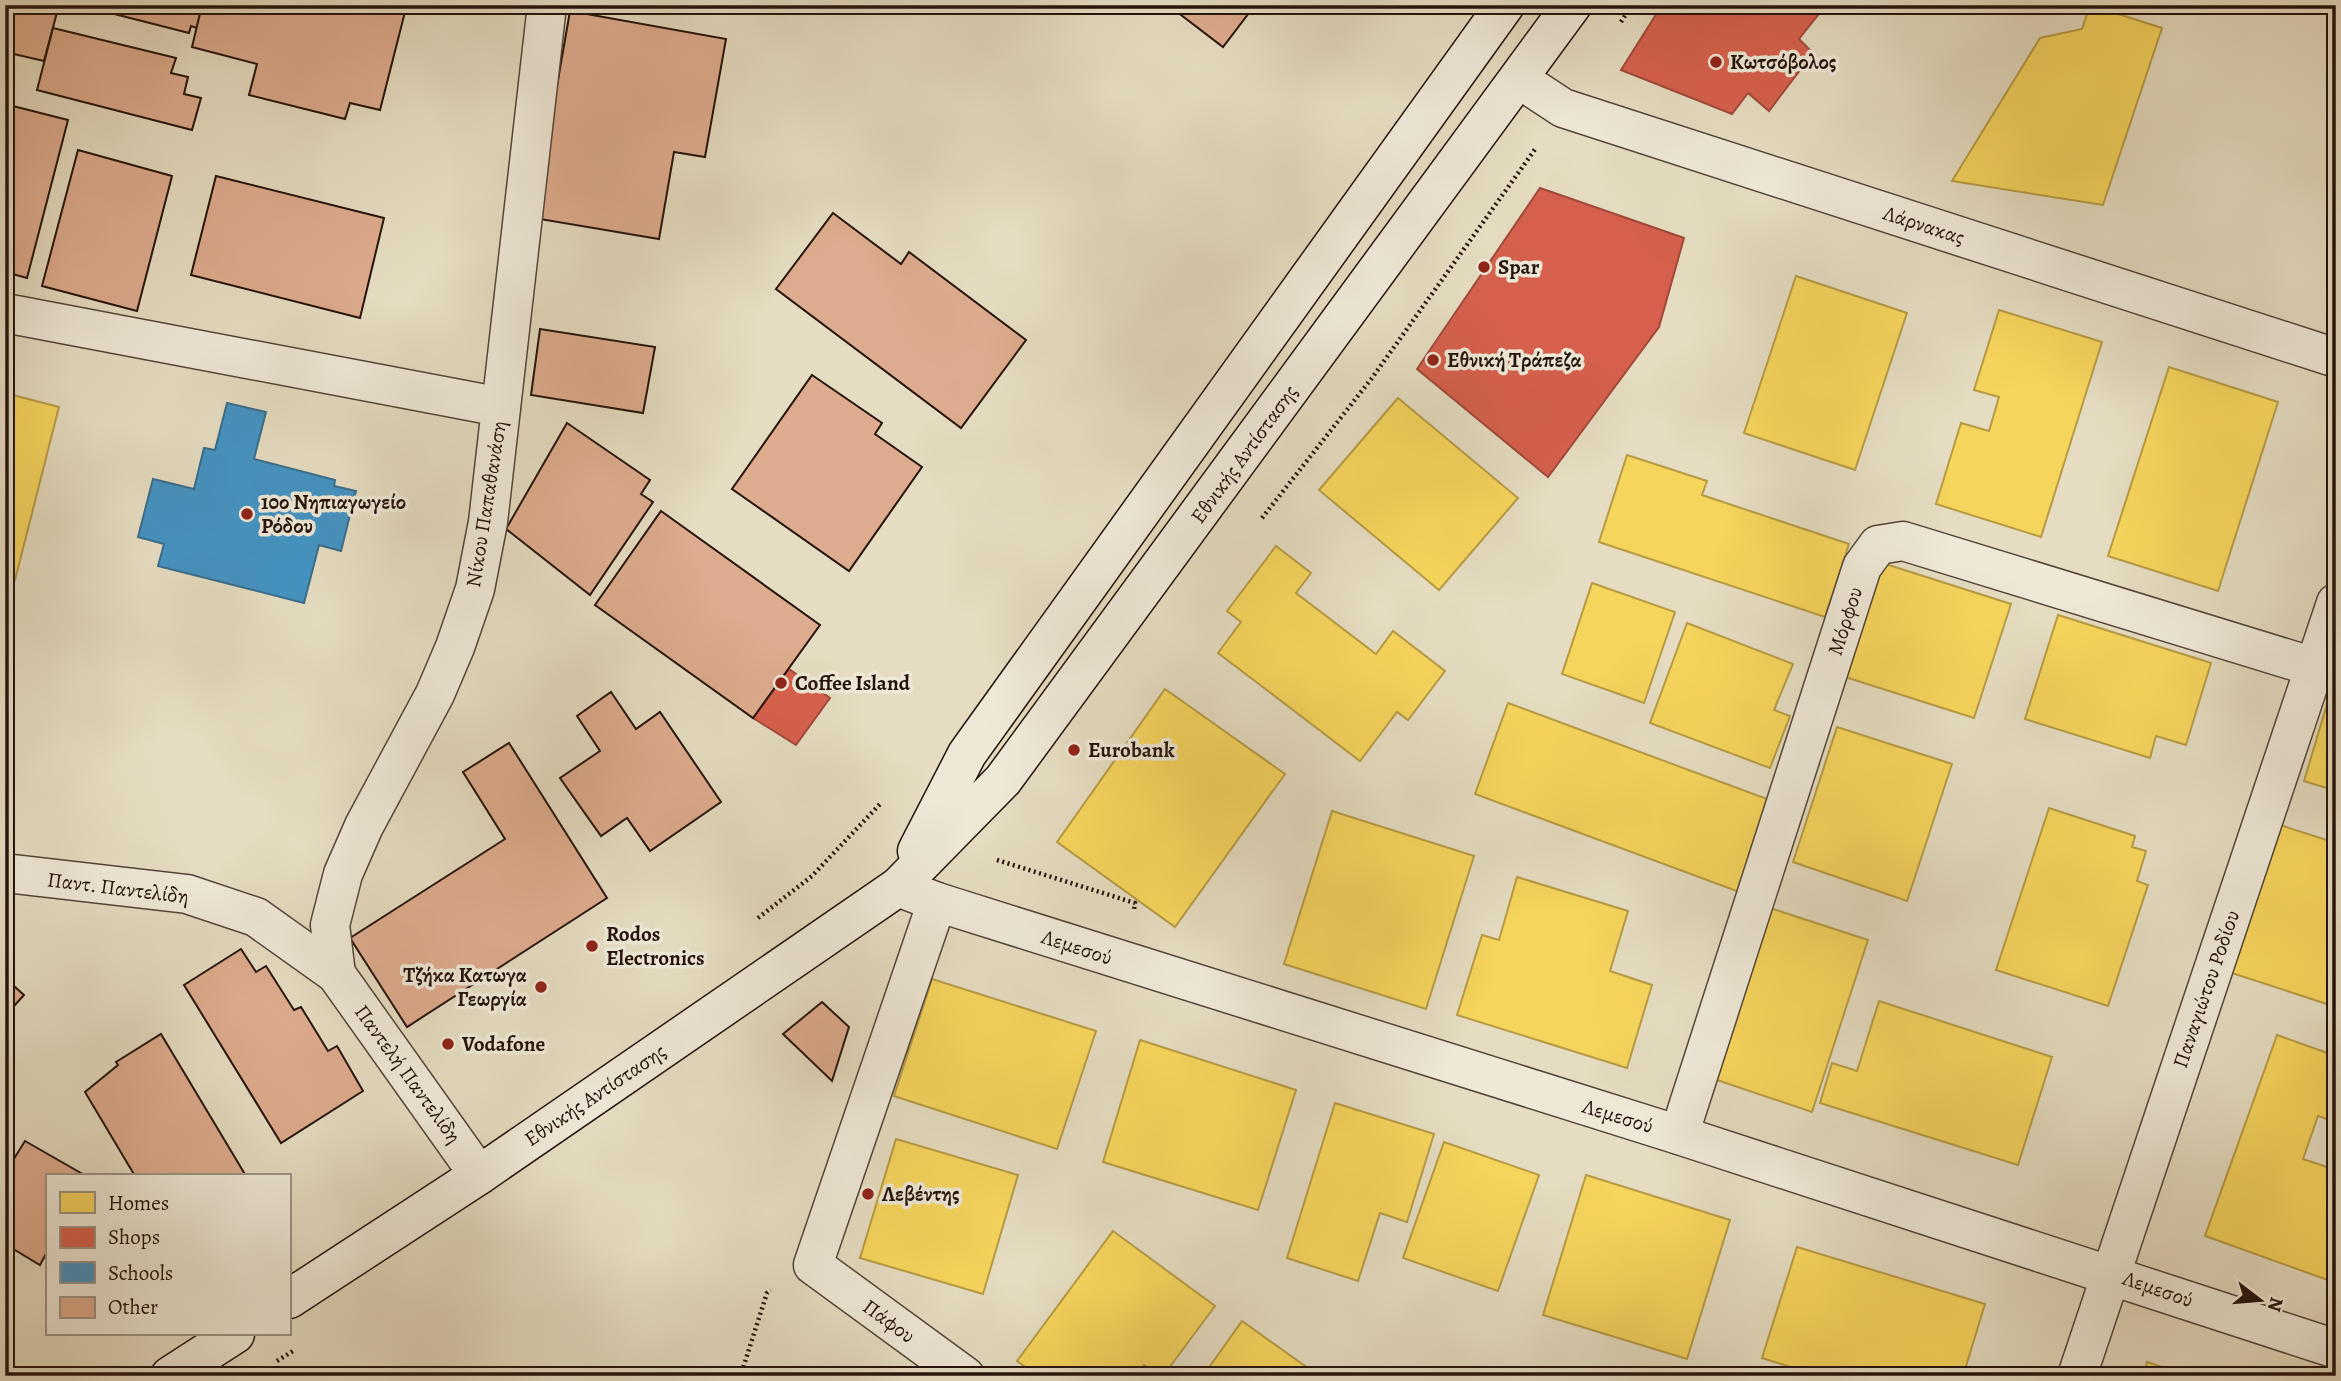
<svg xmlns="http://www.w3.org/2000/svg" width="2341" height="1381" viewBox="0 0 2341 1381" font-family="Alegreya,serif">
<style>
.homes{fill:#f6d55c;stroke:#b79b44;stroke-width:2}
.shops{fill:#d6604d;stroke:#a1493a;stroke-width:2}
.schools{fill:#4393c3;stroke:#3a6d8c;stroke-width:2}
.building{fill:#ddab8d;stroke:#24130c;stroke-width:2}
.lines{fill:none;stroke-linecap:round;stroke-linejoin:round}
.street-casing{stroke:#544539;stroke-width:41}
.secondary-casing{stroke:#24130c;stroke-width:41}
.path{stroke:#24130c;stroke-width:4.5;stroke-dasharray:2 3.5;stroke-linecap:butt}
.street{stroke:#eee8d7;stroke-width:38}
.secondary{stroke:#eee8d7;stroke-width:38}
.poi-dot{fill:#8f2418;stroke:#eee8d7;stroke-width:2.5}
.labels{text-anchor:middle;stroke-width:7;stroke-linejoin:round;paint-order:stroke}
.poi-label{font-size:21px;font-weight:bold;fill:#24130c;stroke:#eee8d7;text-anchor:start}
.street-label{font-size:21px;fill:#24130c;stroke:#eee8d7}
</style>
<rect width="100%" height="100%" fill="#e5dcc1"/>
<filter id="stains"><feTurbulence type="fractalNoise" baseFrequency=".00286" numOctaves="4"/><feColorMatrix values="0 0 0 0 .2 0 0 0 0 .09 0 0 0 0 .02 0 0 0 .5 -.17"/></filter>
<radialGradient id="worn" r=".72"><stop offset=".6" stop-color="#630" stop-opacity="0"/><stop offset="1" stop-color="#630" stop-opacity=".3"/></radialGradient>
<g class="homes">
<path d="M2090,5L2162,28L2103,205L1952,181L2040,38L2082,29Z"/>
<path d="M1796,276L1907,313L1855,470L1744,433Z"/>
<path d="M1999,310L2102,342L2041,537L1936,504L1961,423L1989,431L1999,397L1974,390Z"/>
<path d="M2169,367L2278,402L2218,591L2108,556Z"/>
<path d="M5,393L59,407L15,580L5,578Z"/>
<path d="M1398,398L1518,498L1439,590L1319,490Z"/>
<path d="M1627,455L1707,481L1702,495L1849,544L1825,617L1599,542Z"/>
<path d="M1276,546L1311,573L1296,593L1376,654L1393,631L1445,671L1408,720L1397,712L1360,761L1218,653L1241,622L1227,611Z"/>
<path d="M1876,561L2011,604L1974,718L1839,675Z"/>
<path d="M1592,583L1675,612L1644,703L1562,674Z"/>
<path d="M2058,615L2211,663L2186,745L2156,736L2150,758L2025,719Z"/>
<path d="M1687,623L1793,664L1774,710L1790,716L1770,768L1650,723Z"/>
<path d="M2336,674V791L2304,781Z"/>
<path d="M1165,689L1285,774L1175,927L1057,842Z"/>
<path d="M1508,703L1783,805L1750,896L1475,794Z"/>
<path d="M1837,727L1952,764L1907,901L1793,862Z"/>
<path d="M2049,808L2135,836L2132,847L2146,851L2137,881L2148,885L2108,1006L1996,970Z"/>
<path d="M1332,811L1474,856L1426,1009L1284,964Z"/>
<path d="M2280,825L2336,843V1007L2232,973Z"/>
<path d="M1517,877L1628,911L1610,971L1652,985L1627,1068L1457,1015L1482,935L1499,940Z"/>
<path d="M1770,908L1868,940L1812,1112L1714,1079Z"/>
<path d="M932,979L1096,1031L1057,1149L894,1096Z"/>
<path d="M1879,1001L2052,1057L2018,1165L1820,1103L1832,1063L1857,1071Z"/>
<path d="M2277,1035L2336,1056V1122L2318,1116L2303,1159L2336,1170V1283L2205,1236Z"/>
<path d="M1140,1040L1296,1090L1258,1210L1103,1162Z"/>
<path d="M1335,1103L1434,1134L1407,1222L1380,1213L1358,1281L1287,1258Z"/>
<path d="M896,1139L1018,1175L983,1294L860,1258Z"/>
<path d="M1444,1142L1539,1175L1498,1291L1403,1258Z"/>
<path d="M1586,1175L1730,1220L1687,1359L1543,1315Z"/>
<path d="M1113,1231L1215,1306L1163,1376L1144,1365L1136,1376H1038L1017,1361Z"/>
<path d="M1797,1247L1985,1304L1963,1376H1819L1762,1358Z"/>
<path d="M1242,1321L1319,1376H1203Z"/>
<path d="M2147,1362L2189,1376H2143Z"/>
</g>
<g class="shops">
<path d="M1662,5H1826L1799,39L1813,53L1769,111L1748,93L1732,114L1621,70Z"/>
<path d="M1540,188L1684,238L1659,327L1548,477L1417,369Z"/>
<path d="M789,669L830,698L796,745L753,718Z"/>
</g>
<path class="schools" d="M227,403L266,412L254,459L335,480L334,486L356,491L341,551L319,545L304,603L158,566L164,544L138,537L153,479L194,489L204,448L215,450Z"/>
<g class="building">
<path d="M5,5H59L44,61L5,52Z"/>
<path d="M79,5H202L197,28L191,26L189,33Z"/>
<path d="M202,5L406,8L380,110L350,103L345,119L249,95L257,64L192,47Z"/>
<path d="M1168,5H1255L1223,47Z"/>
<path d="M570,11L726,39L705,157L674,152L659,239L534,218Z"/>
<path d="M53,28L176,58L171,73L188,77L184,94L201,98L192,130L37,90Z"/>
<path d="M5,104L68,120L27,278L5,272Z"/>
<path d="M78,150L172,176L137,311L42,286Z"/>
<path d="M216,176L384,218L360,318L191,275Z"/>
<path d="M833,213L901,264L909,252L1026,340L961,428L776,289Z"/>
<path d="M540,329L655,347L643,413L531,395Z"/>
<path d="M812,375L882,423L875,434L922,467L849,571L732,489Z"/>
<path d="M567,423L650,480L641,494L653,502L590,595L506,529Z"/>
<path d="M661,511L820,625L753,718L595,605Z"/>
<path d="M611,692L636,729L660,712L721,802L650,851L627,818L601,836L560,778L600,751L577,716Z"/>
<path d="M509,743L607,898L407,1027L350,938L505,839L463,772Z"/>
<path d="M241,949L256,972L266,966L294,1010L301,1007L328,1051L337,1046L363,1091L281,1143L184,985Z"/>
<path d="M5,978L24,995L5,1016Z"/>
<path d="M822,1002L849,1027L832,1081L783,1034Z"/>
<path d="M161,1034L246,1176H135L85,1092L118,1065L116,1062Z"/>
<path d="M25,1141L86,1176H47V1252L40,1265L5,1244V1173Z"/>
</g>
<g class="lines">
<g class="street-casing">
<g id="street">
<path d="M1519,79L1563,108L2336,358"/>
<path d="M5,313L501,407"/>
<path d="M5,873L187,894L256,917L336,974L479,1175"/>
<path d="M898,887L937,902L1679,1135L2336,1349"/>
<path d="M937,902L813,1265L965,1376"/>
<path d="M336,974L330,925L343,874L364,826L435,694L455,647L475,589L488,522L547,5"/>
<path d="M1679,1135L1862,567L1878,545L1903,541L2314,667"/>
<path d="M2077,1376L2336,603"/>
</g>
</g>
<g class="secondary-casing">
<g id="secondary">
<path d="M917,851L967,754L1505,5"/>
<path d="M289,1299L479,1175L898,887L1003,780L1572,5"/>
<path d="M170,1376L235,1334"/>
</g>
</g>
<g class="path">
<path d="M1621,22L1632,5"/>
<path d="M1262,518L1372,378L1536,148"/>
<path d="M997,860L1135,903L1134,910"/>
<path d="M758,918L812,876L882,802"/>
<path d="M277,1361L293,1351"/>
<path d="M737,1376L743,1368L767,1293L771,1290"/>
</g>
<use href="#street" class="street"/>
<use href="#secondary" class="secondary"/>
</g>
<g class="poi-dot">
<circle cx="1716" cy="62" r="7"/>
<circle cx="1484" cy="267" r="7"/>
<circle cx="1433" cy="360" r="7"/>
<circle cx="247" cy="514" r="7"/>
<circle cx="781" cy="683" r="7"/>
<circle cx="1074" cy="750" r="7"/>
<circle cx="592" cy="946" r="7"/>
<circle cx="541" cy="987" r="7"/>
<circle cx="448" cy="1044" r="7"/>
<circle cx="868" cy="1194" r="7"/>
</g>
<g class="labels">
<g class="poi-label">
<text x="1730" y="69">Κωτσόβολος</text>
<text x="1498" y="274">Spar</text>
<text x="1447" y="367">Εθνική Τράπεζα</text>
<text x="261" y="509">10ο Νηπιαγωγείο<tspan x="261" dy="24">Ρόδου</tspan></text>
<text x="795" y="690">Coffee Island</text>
<text x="1088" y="757">Eurobank</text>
<text x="606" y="941">Rodos<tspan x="606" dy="24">Electronics</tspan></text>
<text x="527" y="982" text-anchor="end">Τζήκα Κατωγα<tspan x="527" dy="24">Γεωργία</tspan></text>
<text x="462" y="1051">Vodafone</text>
<text x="882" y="1201">Λεβέντης</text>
</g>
<g class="street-label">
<text transform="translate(1924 225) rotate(18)" y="7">Λάρνακας</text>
<text transform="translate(1244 454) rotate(-54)" y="7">Εθνικής Αντίστασης</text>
<text transform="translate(486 504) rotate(-81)" y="7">Νίκου Παπαθανάση</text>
<text transform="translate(1845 621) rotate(-72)" y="7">Μόρφου</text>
<text transform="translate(118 888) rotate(7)" y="7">Παντ. Παντελίδη</text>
<text transform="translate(1077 947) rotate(18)" y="7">Λεμεσού</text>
<text transform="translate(2206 989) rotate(-71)" y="7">Παναγιώτου Ροδίου</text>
<text transform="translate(408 1074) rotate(54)" y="7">Παντελή Παντελίδη</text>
<text transform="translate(595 1095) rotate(-34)" y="7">Εθνικής Αντίστασης</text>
<text transform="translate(1618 1116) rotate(17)" y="7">Λεμεσού</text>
<text transform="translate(2158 1289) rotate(19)" y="7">Λεμεσού</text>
<text transform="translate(889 1321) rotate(36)" y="7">Πάφου</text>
</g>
</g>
<rect width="2341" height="1381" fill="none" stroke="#e5dcc1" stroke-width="28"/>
<rect x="7" y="7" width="2327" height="1367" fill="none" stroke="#24130c" stroke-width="3.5"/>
<rect x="14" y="14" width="2313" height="1353" fill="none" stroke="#24130c" stroke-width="2"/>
<rect x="46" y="1174" width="245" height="161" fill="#eee8d7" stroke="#9d9386" stroke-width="2"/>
<rect x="60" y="1192" width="35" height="21" fill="#f6d55c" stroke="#9d9386" stroke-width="2"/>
<text x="108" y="1210" font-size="21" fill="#24130c">Homes</text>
<rect x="60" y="1227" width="35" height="21" fill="#d6604d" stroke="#9d9386" stroke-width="2"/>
<text x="108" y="1244" font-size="21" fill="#24130c">Shops</text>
<rect x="60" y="1262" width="35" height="21" fill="#4393c3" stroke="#9d9386" stroke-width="2"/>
<text x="108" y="1280" font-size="21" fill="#24130c">Schools</text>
<rect x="60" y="1297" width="35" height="21" fill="#ddab8d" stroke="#9d9386" stroke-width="2"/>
<text x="108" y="1314" font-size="21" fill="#24130c">Other</text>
<g transform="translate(2260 1300) rotate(106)" stroke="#eee8d7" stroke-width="5" paint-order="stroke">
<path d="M0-5L12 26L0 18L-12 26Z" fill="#24130c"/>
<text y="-10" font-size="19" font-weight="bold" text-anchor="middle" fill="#24130c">N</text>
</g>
<rect width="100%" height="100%" filter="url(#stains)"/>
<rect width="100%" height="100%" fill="url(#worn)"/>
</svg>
